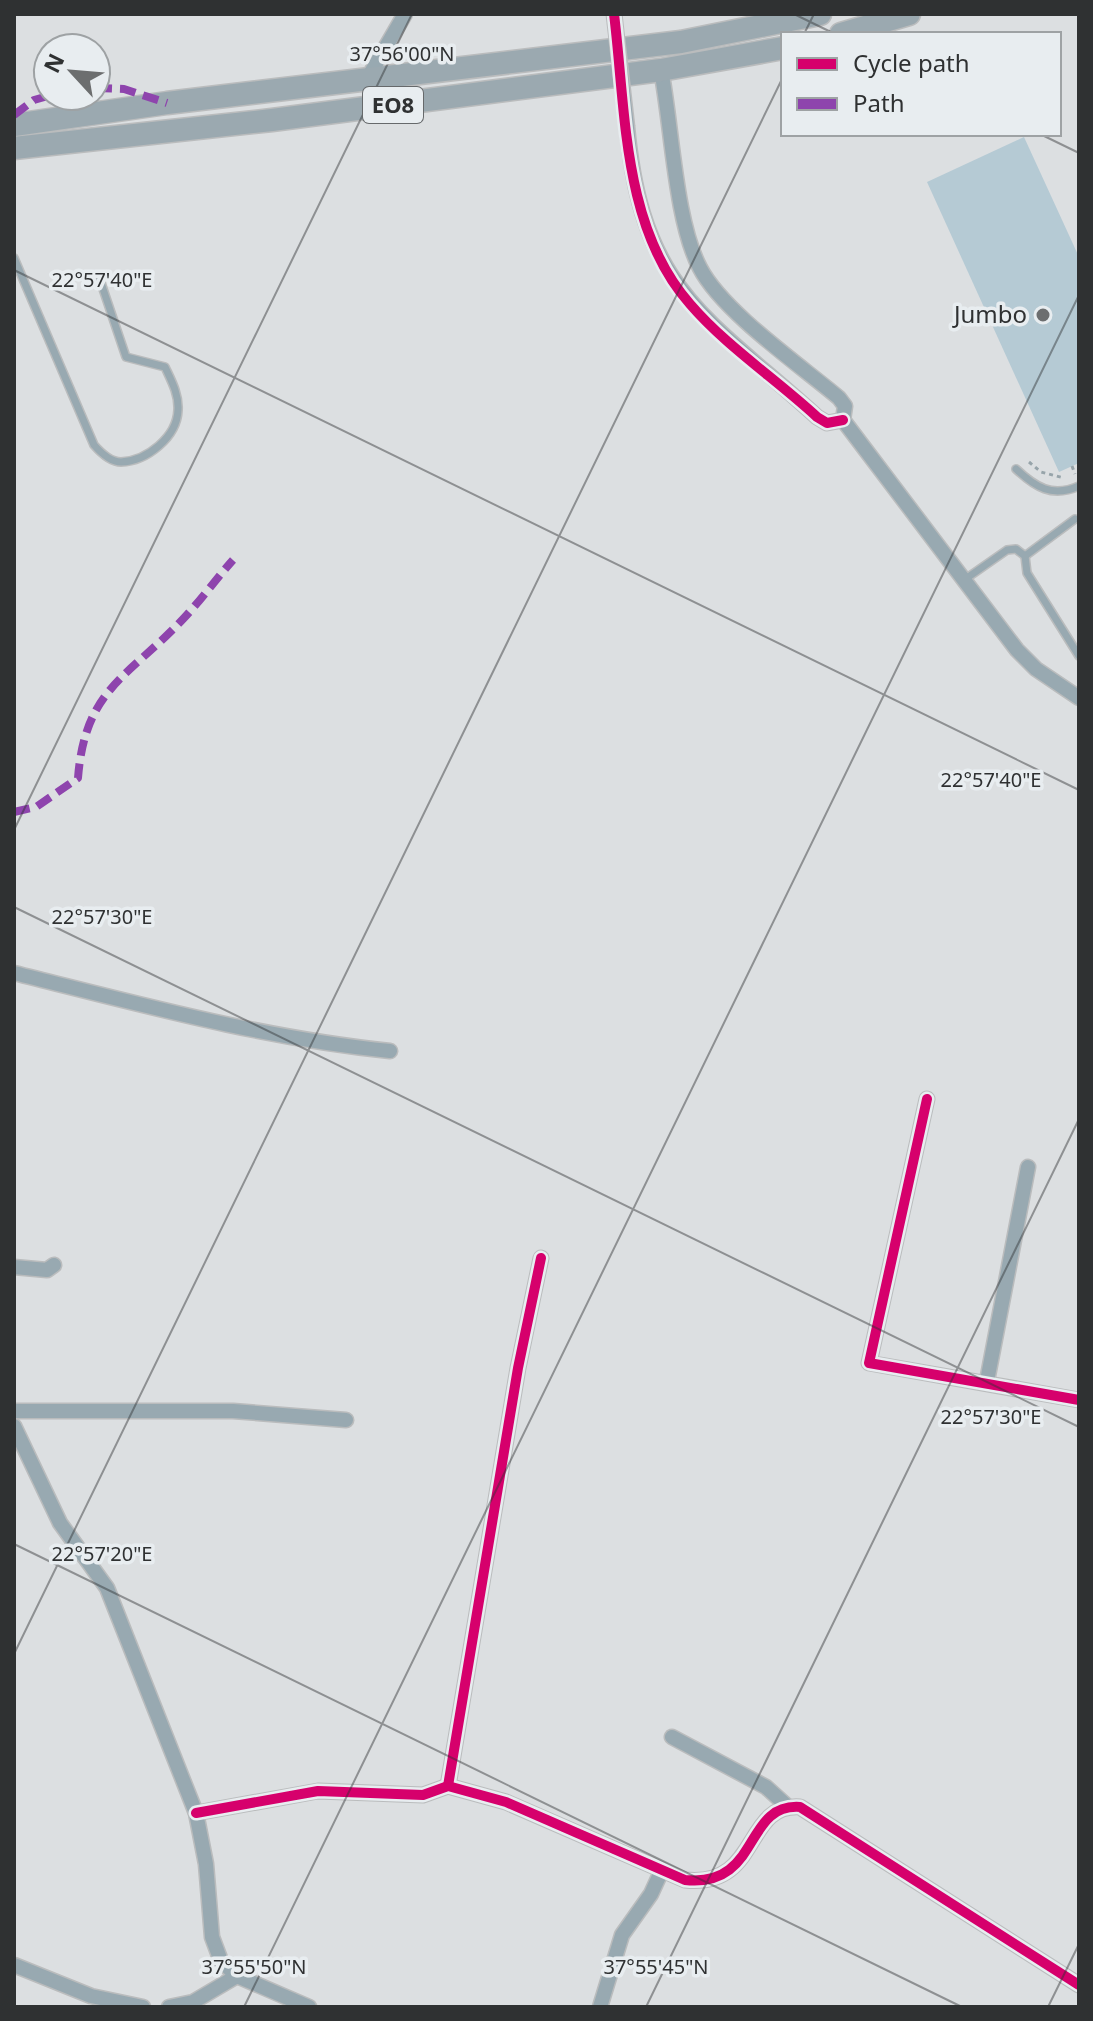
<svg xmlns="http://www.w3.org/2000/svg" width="1093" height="2021" viewBox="0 0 1093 2021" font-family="'Noto Sans',sans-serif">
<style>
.building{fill:#b5cad4}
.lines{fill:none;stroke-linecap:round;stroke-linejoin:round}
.service-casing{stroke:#babcbd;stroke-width:10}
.minor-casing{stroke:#babcbd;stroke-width:17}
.primary-casing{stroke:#babcbd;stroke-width:25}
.path{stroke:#97a4aa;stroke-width:3;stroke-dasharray:4 4;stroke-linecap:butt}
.service{stroke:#98a9b1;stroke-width:7}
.minor{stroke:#98a9b1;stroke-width:14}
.primary{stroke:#9ba9b0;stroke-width:22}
.minor-bridge-casing{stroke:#babcbd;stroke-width:17;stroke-linecap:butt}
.minor-bridge{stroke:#98a9b1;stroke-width:14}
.quiet{stroke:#8e44ad;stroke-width:8;stroke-dasharray:16 8;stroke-linecap:butt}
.cycleway-casing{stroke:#e8edf0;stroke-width:15}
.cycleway{stroke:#d6006c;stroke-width:10}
.ticks{fill:none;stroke:#2f3132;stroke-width:2;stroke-opacity:0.45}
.poi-dot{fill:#6c6e6f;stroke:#e8edf0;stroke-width:3}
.labels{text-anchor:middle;stroke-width:7;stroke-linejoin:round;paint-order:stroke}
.shield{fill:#e8edf0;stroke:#66696b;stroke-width:2}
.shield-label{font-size:22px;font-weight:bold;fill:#2f3132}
.poi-label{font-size:24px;fill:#2f3132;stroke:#e8edf0;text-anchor:end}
.ticks-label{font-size:20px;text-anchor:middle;fill:#2f3132;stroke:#e8edf0;stroke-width:7;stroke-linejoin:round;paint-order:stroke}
</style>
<rect width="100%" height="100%" fill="#dcdfe1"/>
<path class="building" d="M1024,137L1079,257V463L1059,472L927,182Z"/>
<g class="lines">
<g class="service-casing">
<g id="service">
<path d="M14,258L94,445C101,453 110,462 121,462C147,461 177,437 178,410C179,394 171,380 165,367L126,357L100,280"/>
<path d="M1016,469C1035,487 1052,498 1079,486"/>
<path d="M1025,556L1075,519"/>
<path d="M964,580L1007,550L1016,549L1025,556L1027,573L1079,656"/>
</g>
</g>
<g class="minor-casing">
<g id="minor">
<path d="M661,70C672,126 675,221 700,268C722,311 801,366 839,398L845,406L843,420"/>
<path d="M366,81L405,14"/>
<path d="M627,127C642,291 706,316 817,417L827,423L843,420"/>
<path d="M843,420L1017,650L1036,669L1079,698"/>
<path d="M14,973C139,1004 262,1038 390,1051"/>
<path d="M927,1099L869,1363L1079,1400"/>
<path d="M14,1267L47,1270L54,1265"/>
<path d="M987,1381L1028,1167"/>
<path d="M14,1411H233L346,1420"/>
<path d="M14,1426L60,1523L107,1588L196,1813L206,1864L212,1937L221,1961L237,1976L309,2007"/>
<path d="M672,1737L766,1787L787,1806"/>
<path d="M448,1786L518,1368L541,1258"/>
<path d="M196,1813L318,1791L423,1795L448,1786L506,1802L685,1880C761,1888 743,1803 800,1807L1079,1985"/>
<path d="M14,1965L91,1996L143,2007"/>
<path d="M169,2007L193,2002L237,1976"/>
<path d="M600,2007L622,1935L651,1894L662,1870"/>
</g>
</g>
<g class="primary-casing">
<g id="primary">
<path d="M841,34L909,14"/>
<path d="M14,125L167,103L681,42L820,14"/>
<path d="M14,148L272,120L661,70L783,48"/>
</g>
</g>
<g class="path">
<path d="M1029,462L1041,472L1064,478"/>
<path d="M1072,466L1075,474"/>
</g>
<use href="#service" class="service"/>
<use href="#minor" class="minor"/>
<use href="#primary" class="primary"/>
<g class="minor-bridge-casing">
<path id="minor-bridge" d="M614,14L627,127"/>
</g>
<use href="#minor-bridge" class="minor-bridge"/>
<g class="quiet">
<path d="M96,88L124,89L167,103"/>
<path d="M14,115L34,100L48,96"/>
<path d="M14,812L36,807L78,778C85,688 129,677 184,618C201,600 216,579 233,560"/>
</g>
<g class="cycleway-casing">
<g id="cycleway">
<path d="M614,14C626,110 622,227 690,304C726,346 776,379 817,417L827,423L843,420"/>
<path d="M927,1099L869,1363L1079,1400"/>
<path d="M448,1786L518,1368L541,1258"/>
<path d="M196,1813L318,1791L423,1795L448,1786L506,1802L685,1880C761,1888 743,1803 800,1807L1079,1985"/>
</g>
</g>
<use href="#cycleway" class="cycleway"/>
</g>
<path class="ticks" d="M794,14L835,34M804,34L814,14M1040,134L1079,153M14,270L1079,790M14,830L412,14M14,907L1079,1427M14,1544L962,2007M14,1654L783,77M244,2007L1079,295M646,2007L1079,1119M1048,2007L1079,1944"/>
<circle class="poi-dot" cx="1043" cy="315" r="8"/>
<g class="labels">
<rect class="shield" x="363" y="87" width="60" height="36" rx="6"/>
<g class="shield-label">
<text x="393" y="113">ΕΟ8</text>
</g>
<g class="poi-label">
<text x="1027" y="323">Jumbo</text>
</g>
</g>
<g class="ticks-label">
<text x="402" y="61">37°56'00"N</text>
<text x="102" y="287">22°57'40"E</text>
<text x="991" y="787">22°57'40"E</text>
<text x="102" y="924">22°57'30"E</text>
<text x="991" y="1424">22°57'30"E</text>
<text x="102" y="1561">22°57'20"E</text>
<text x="254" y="1974">37°55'50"N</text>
<text x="656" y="1974">37°55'45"N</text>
</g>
<rect width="1093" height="2021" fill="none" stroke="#2f3132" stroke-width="32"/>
<rect x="781" y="32" width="280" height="104" fill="#e8edf0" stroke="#9ea2a4" stroke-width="2"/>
<rect x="797" y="58" width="40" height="12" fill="#d6006c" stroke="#9ea2a4" stroke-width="2"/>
<text x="853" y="72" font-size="24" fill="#2f3132">Cycle path</text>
<rect x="797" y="98" width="40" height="12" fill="#8e44ad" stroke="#9ea2a4" stroke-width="2"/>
<text x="853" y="112" font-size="24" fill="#2f3132">Path</text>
<g transform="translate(72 72) rotate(296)"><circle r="38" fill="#e8edf0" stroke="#9ea2a4" stroke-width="2"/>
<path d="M0-6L14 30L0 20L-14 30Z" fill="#6c6e6f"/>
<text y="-12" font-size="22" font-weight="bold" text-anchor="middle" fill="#2f3132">N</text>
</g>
</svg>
